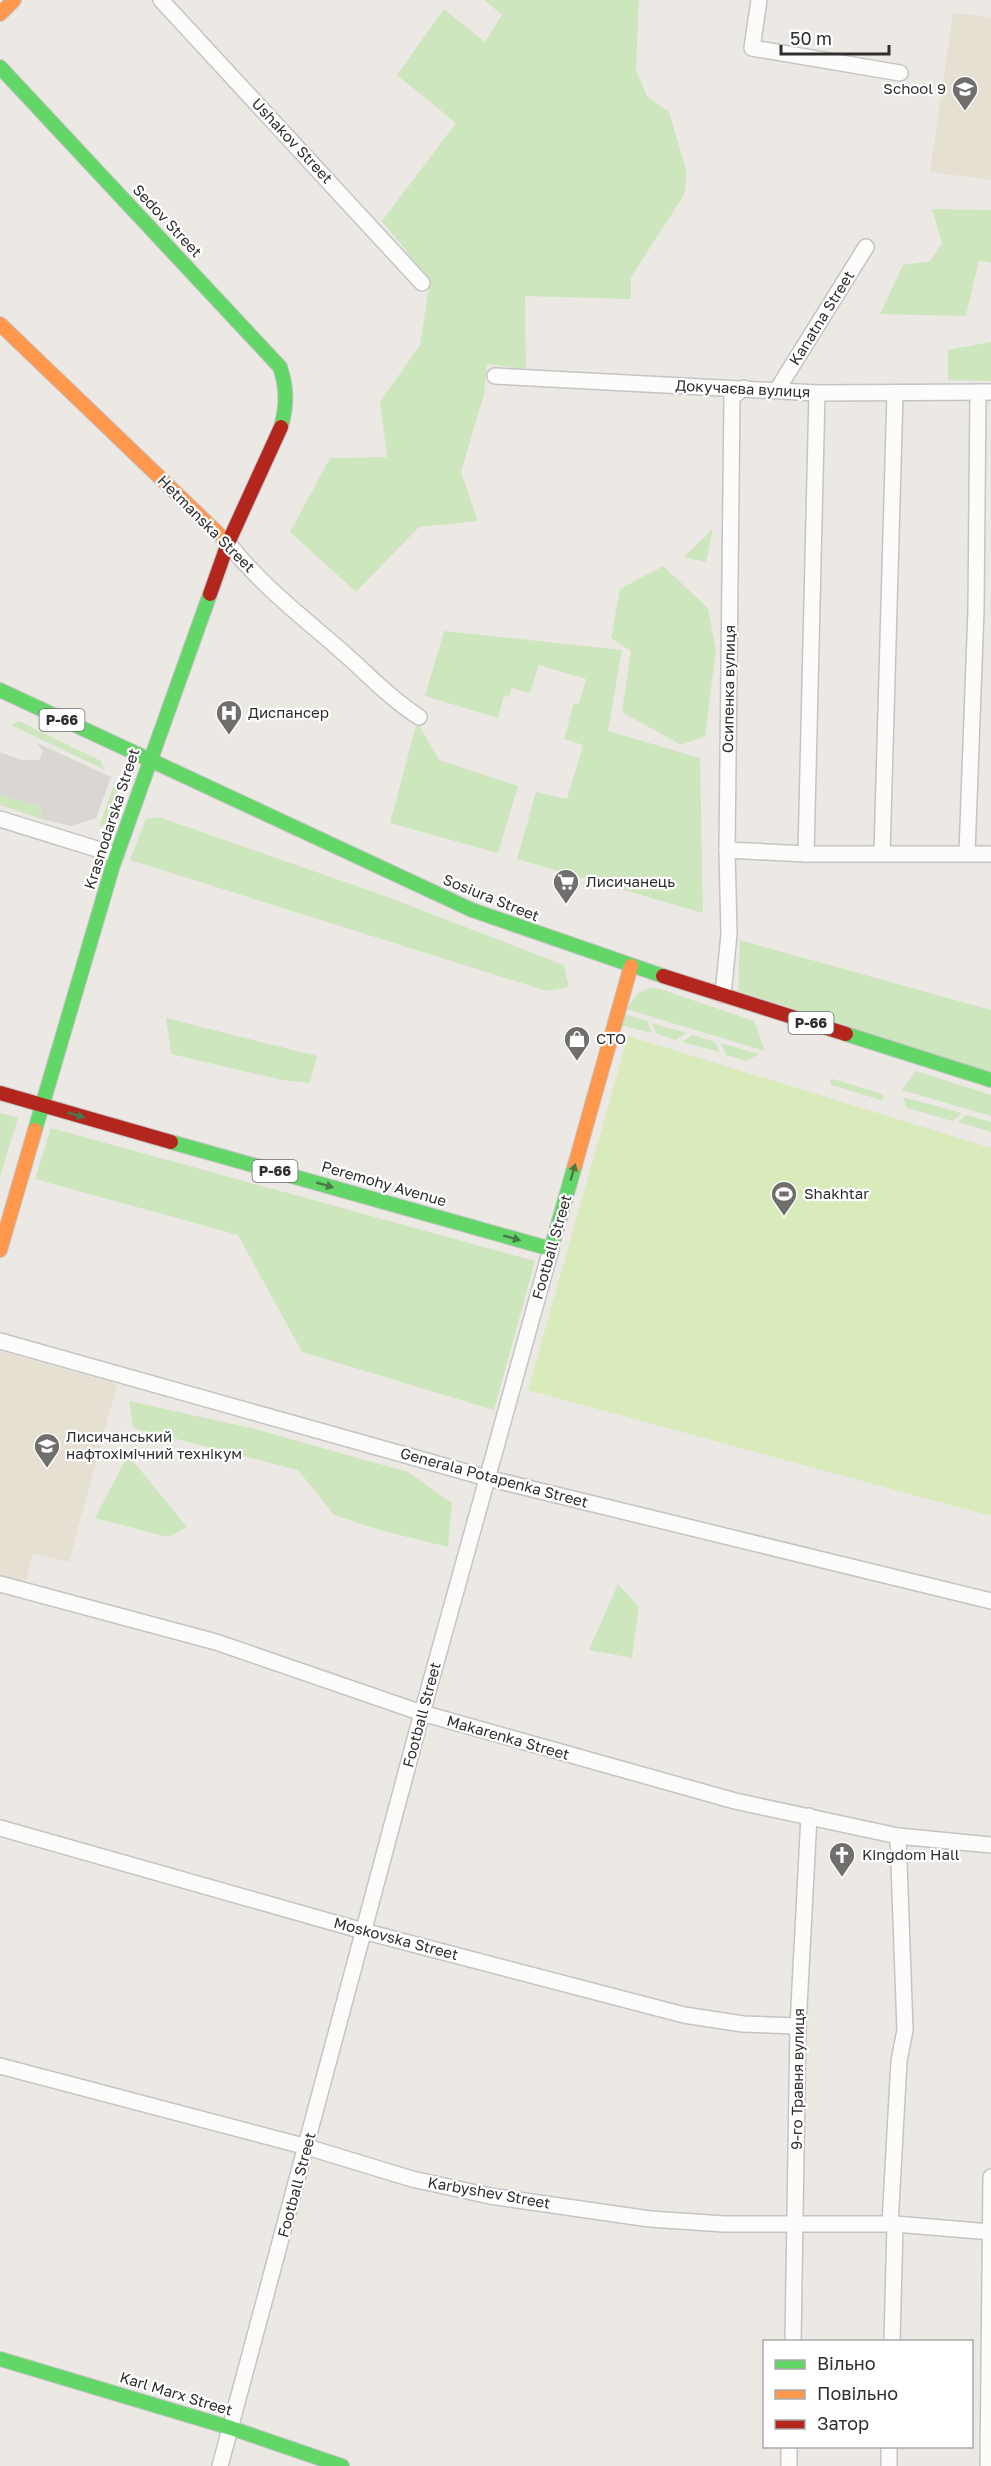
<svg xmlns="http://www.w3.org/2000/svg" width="991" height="2466" viewBox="0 0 991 2466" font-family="'Golos Text',sans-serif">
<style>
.education{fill:#e6e0d3}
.green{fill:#cee6be}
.pitch{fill:#d9eabb}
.plaza{fill:#dad6d2}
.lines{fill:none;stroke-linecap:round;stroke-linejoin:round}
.street-casing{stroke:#c5c4c5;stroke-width:18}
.fast-casing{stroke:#c5c4c5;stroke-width:16}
.slow-casing{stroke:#c5c4c5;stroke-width:16}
.jam-casing{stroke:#c5c4c5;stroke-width:16}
.street{stroke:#fcfcfb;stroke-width:15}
.fast{stroke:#63d668;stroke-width:14}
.slow{stroke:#ff974d;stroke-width:14}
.jam{stroke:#b3261e;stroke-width:14}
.oneway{fill:#467a48}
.labels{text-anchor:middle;stroke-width:4.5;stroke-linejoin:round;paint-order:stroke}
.shield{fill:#fff;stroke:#6d6d6d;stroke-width:1.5}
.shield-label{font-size:14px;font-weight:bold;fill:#2e2e2e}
.poi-label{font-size:15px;fill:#2e2e2e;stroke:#fff;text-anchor:start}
.street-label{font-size:15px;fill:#2e2e2e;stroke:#fff}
</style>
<rect width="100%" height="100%" fill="#ece8e4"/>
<g class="education">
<path d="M953,13L991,17V180L930,172Z"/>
<path d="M0,1351L117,1384L69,1562L33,1554L25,1585L0,1578Z"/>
</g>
<g class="green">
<path d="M484,0H639L636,70L647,96L669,112L687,173L684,195L631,277V299L525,296L526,369L487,364L484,394L461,472L478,521L419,527L356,592L290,532L330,458L387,457L380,402L420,345L429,285L424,273L382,221L456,123L397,75L444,9L485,42L502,15Z"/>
<path d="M932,209L991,210V263L979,260L966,316L880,314L903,265L930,261L942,244Z"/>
<path d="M991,342V381L948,380V350Z"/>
<path d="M713,528L706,562L684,557Z"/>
<path d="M663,566L708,608L716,650L705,736L681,745L622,712L631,651L611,638L620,589Z"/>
<path d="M444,631L622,650L608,731L700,758L703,913L517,859L536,792L567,799L583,745L564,739L574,703L579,704L586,679L539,665L530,693L512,688L509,697L504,696L498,718L425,696Z"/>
<path d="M19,721L101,761L105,770L11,725Z"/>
<path d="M417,722L439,760L518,786L498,853L390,823Z"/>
<path d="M114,785C122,801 117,820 99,827Z"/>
<path d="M0,795L41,807L42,819L0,805Z"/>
<path d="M159,817L385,896L564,965L569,987L547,991L130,860L146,819Z"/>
<path d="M740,940L991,1010V1072L738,991Z"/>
<path d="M649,988H657L754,1021L765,1051L626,1009L637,994Z"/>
<path d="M624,1014L647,1021L652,1033L620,1025Z"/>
<path d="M166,1018L317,1056L310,1083L282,1080L171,1054Z"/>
<path d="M652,1023L686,1033L676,1040L657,1034Z"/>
<path d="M692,1035L715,1042L720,1052L682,1042Z"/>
<path d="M721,1043L759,1054L746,1061L726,1055Z"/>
<path d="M916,1071L991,1095V1116L902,1090Z"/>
<path d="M833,1079L883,1094L884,1098L881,1100L831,1085L830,1081Z"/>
<path d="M903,1097L962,1113L952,1121L907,1108Z"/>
<path d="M0,1113L18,1118L0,1176Z"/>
<path d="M966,1115L991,1122V1132L958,1122Z"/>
<path d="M51,1128L535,1261L494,1410L302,1352L238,1235L35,1179Z"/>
<path d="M129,1401L255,1429L408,1472L452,1503L448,1547L383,1531L334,1515L298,1470L133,1428Z"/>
<path d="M128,1455L187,1527L168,1537L95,1518Z"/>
<path d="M618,1584L639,1607L632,1658L589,1650Z"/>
</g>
<path class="pitch" d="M628,1036L991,1148V1516L528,1390Z"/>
<path class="plaza" d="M37,743L111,777L96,818L71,826L42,819L41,807L0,795V752L21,760H39L43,751Z"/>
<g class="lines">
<g class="street-casing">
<g id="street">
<path d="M161,0L422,283"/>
<path d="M759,0L752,48L900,73"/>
<path d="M495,376L817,393L991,392"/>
<path d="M777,390L866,247"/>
<path d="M228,543C259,583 300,615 338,648C365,671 388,697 419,717"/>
<path d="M0,819L116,855"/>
<path d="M727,850L806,854H991"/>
<path d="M882,853L895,394"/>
<path d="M967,853L976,610L978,392"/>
<path d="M806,854L817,393"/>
<path d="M723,995L729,934L727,850L732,397L744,388"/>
<path d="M0,1341L487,1478L991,1601"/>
<path d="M0,1584L216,1642L422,1713L735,1801L898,1836L991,1845"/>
<path d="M0,1828L363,1931L684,2015L743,2024L798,2026"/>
<path d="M0,2066L307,2147L412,2179L490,2196L650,2219L724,2224H895L991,2232"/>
<path d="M890,2224L899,2061L905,2030L898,1836"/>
<path d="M793,2342L798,2026L809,1816"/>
<path d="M892,2342L895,2224"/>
<path d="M220,2466L422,1713L551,1249"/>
<path d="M789,2466V2446"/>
<path d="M889,2466V2446"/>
<path d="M988,2466L991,2177"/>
</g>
</g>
<g class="fast-casing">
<g id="fast">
<path d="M0,67L280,367C287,388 287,405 281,427"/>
<path d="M0,690L472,910L663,976"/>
<path d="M846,1034L991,1080"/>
<path d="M35,1130L113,865L210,594"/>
<path d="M171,1142L551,1249L575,1165"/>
<path d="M0,2359L231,2428L342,2466"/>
</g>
</g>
<g class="slow-casing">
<g id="slow">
<path d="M0,14L14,0"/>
<path d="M0,324L228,543"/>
<path d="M575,1165L631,966"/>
<path d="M0,1250L35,1130"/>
</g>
</g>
<g class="jam-casing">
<g id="jam">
<path d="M210,594L228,543L281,427"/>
<path d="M663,976L846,1034"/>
<path d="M0,1093L171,1142"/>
</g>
</g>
<use href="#street" class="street"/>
<use href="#fast" class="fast"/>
<use href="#slow" class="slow"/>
<use href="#jam" class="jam"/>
</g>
<defs><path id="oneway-solid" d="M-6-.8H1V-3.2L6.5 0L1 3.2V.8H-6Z" transform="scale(1.5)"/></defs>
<g class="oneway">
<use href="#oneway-solid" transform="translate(76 1115) rotate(16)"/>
<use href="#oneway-solid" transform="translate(573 1172) rotate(-74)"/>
<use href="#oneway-solid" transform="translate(325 1185) rotate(16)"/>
<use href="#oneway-solid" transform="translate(512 1238) rotate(16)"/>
</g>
<defs>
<g id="school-pin" transform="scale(1.35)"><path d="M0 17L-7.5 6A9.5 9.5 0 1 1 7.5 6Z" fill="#706f6e" stroke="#fff"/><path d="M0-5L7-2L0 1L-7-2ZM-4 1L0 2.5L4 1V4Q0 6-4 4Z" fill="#fff"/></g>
<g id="hospital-pin" transform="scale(1.35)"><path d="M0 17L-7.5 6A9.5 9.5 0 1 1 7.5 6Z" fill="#706f6e" stroke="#fff"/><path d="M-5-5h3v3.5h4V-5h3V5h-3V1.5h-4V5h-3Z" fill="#fff"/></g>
<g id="supermarket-pin" transform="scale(1.35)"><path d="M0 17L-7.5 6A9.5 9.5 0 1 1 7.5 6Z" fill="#706f6e" stroke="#fff"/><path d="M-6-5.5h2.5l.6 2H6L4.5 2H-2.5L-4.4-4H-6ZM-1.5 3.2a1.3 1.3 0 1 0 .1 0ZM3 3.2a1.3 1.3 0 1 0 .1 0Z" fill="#fff"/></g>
<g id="shop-pin" transform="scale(1.35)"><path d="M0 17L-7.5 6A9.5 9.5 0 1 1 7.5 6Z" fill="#706f6e" stroke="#fff"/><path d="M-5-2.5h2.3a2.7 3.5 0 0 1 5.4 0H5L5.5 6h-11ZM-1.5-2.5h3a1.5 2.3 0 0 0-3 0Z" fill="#fff"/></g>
<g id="stadium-pin" transform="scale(1.35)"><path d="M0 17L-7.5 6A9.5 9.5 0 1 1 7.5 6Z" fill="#706f6e" stroke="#fff"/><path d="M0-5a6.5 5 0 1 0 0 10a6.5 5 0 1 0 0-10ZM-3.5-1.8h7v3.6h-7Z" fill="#fff"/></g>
<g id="university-pin" transform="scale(1.35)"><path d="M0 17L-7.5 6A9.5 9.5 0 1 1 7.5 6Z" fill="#706f6e" stroke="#fff"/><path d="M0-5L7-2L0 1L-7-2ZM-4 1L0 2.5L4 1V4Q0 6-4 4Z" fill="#fff"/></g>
<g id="church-pin" transform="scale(1.35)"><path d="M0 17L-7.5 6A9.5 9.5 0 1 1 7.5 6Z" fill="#706f6e" stroke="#fff"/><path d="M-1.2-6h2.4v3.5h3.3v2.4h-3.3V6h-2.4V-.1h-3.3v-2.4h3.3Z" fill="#fff"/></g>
</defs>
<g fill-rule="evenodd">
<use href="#school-pin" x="965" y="89"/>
<use href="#hospital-pin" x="229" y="713"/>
<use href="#supermarket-pin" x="566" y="882"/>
<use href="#shop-pin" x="577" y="1039"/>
<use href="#stadium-pin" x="784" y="1194"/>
<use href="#university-pin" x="47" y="1446"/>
<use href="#church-pin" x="842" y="1855"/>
</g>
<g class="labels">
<g class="shield">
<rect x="39.5" y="709" width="45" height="22" rx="4.5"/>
<rect x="788.5" y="1012" width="45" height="22" rx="4.5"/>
<rect x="252.5" y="1160" width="45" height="22" rx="4.5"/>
</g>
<g class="shield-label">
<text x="62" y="725">Р-66</text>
<text x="811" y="1028">Р-66</text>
<text x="275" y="1176">Р-66</text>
</g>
<g class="poi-label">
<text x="946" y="94" text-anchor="end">School 9</text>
<text x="248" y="718">Диспансер</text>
<text x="586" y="887">Лисичанець</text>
<text x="596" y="1044">СТО</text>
<text x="804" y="1199">Shakhtar</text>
<text x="66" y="1442">Лисичанський<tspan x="66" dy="17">нафтохімічний технікум</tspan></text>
<text x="862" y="1860">Kingdom Hall</text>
</g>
<g class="street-label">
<text transform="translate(292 141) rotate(47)" y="5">Ushakov Street</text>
<text transform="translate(167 221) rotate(47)" y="5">Sedov Street</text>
<text transform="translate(822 318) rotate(-58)" y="5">Kanatna Street</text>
<text transform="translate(743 389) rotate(3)" y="5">Докучаєва вулиця</text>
<text transform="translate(206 524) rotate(45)" y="5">Hetmanska Street</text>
<text transform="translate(729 689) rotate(-89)" y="5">Осипенка вулиця</text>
<text transform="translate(112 819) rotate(-72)" y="5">Krasnodarska Street</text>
<text transform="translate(491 898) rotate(22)" y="5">Sosiura Street</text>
<text transform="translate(384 1184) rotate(16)" y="5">Peremohy Avenue</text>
<text transform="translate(552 1247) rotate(-74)" y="5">Football Street</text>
<text transform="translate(494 1478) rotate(15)" y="5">Generala Potapenka Street</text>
<text transform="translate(422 1715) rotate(-75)" y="5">Football Street</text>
<text transform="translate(508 1738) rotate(16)" y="5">Makarenka Street</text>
<text transform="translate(396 1939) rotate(15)" y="5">Moskovska Street</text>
<text transform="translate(798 2079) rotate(-89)" y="5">9-го Травня вулиця</text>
<text transform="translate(297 2185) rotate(-75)" y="5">Football Street</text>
<text transform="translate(489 2193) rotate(10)" y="5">Karbyshev Street</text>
<text transform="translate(176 2394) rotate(17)" y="5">Karl Marx Street</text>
</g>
</g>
<rect x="763" y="2340" width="210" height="108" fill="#ffffff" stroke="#ababab" stroke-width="1.5"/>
<rect x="775" y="2360" width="30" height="9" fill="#63d668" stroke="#ababab" stroke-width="1.5"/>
<text x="817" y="2370" font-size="18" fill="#2e2e2e">Вільно</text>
<rect x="775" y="2390" width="30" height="9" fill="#ff974d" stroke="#ababab" stroke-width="1.5"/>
<text x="817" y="2400" font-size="18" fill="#2e2e2e">Повільно</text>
<rect x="775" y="2420" width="30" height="9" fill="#b3261e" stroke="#ababab" stroke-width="1.5"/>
<text x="817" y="2430" font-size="18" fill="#2e2e2e">Затор</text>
<path d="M781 45v9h108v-9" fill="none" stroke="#2e2e2e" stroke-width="3"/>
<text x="790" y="45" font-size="18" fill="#2e2e2e" stroke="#ffffff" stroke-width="4.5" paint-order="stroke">50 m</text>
</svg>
